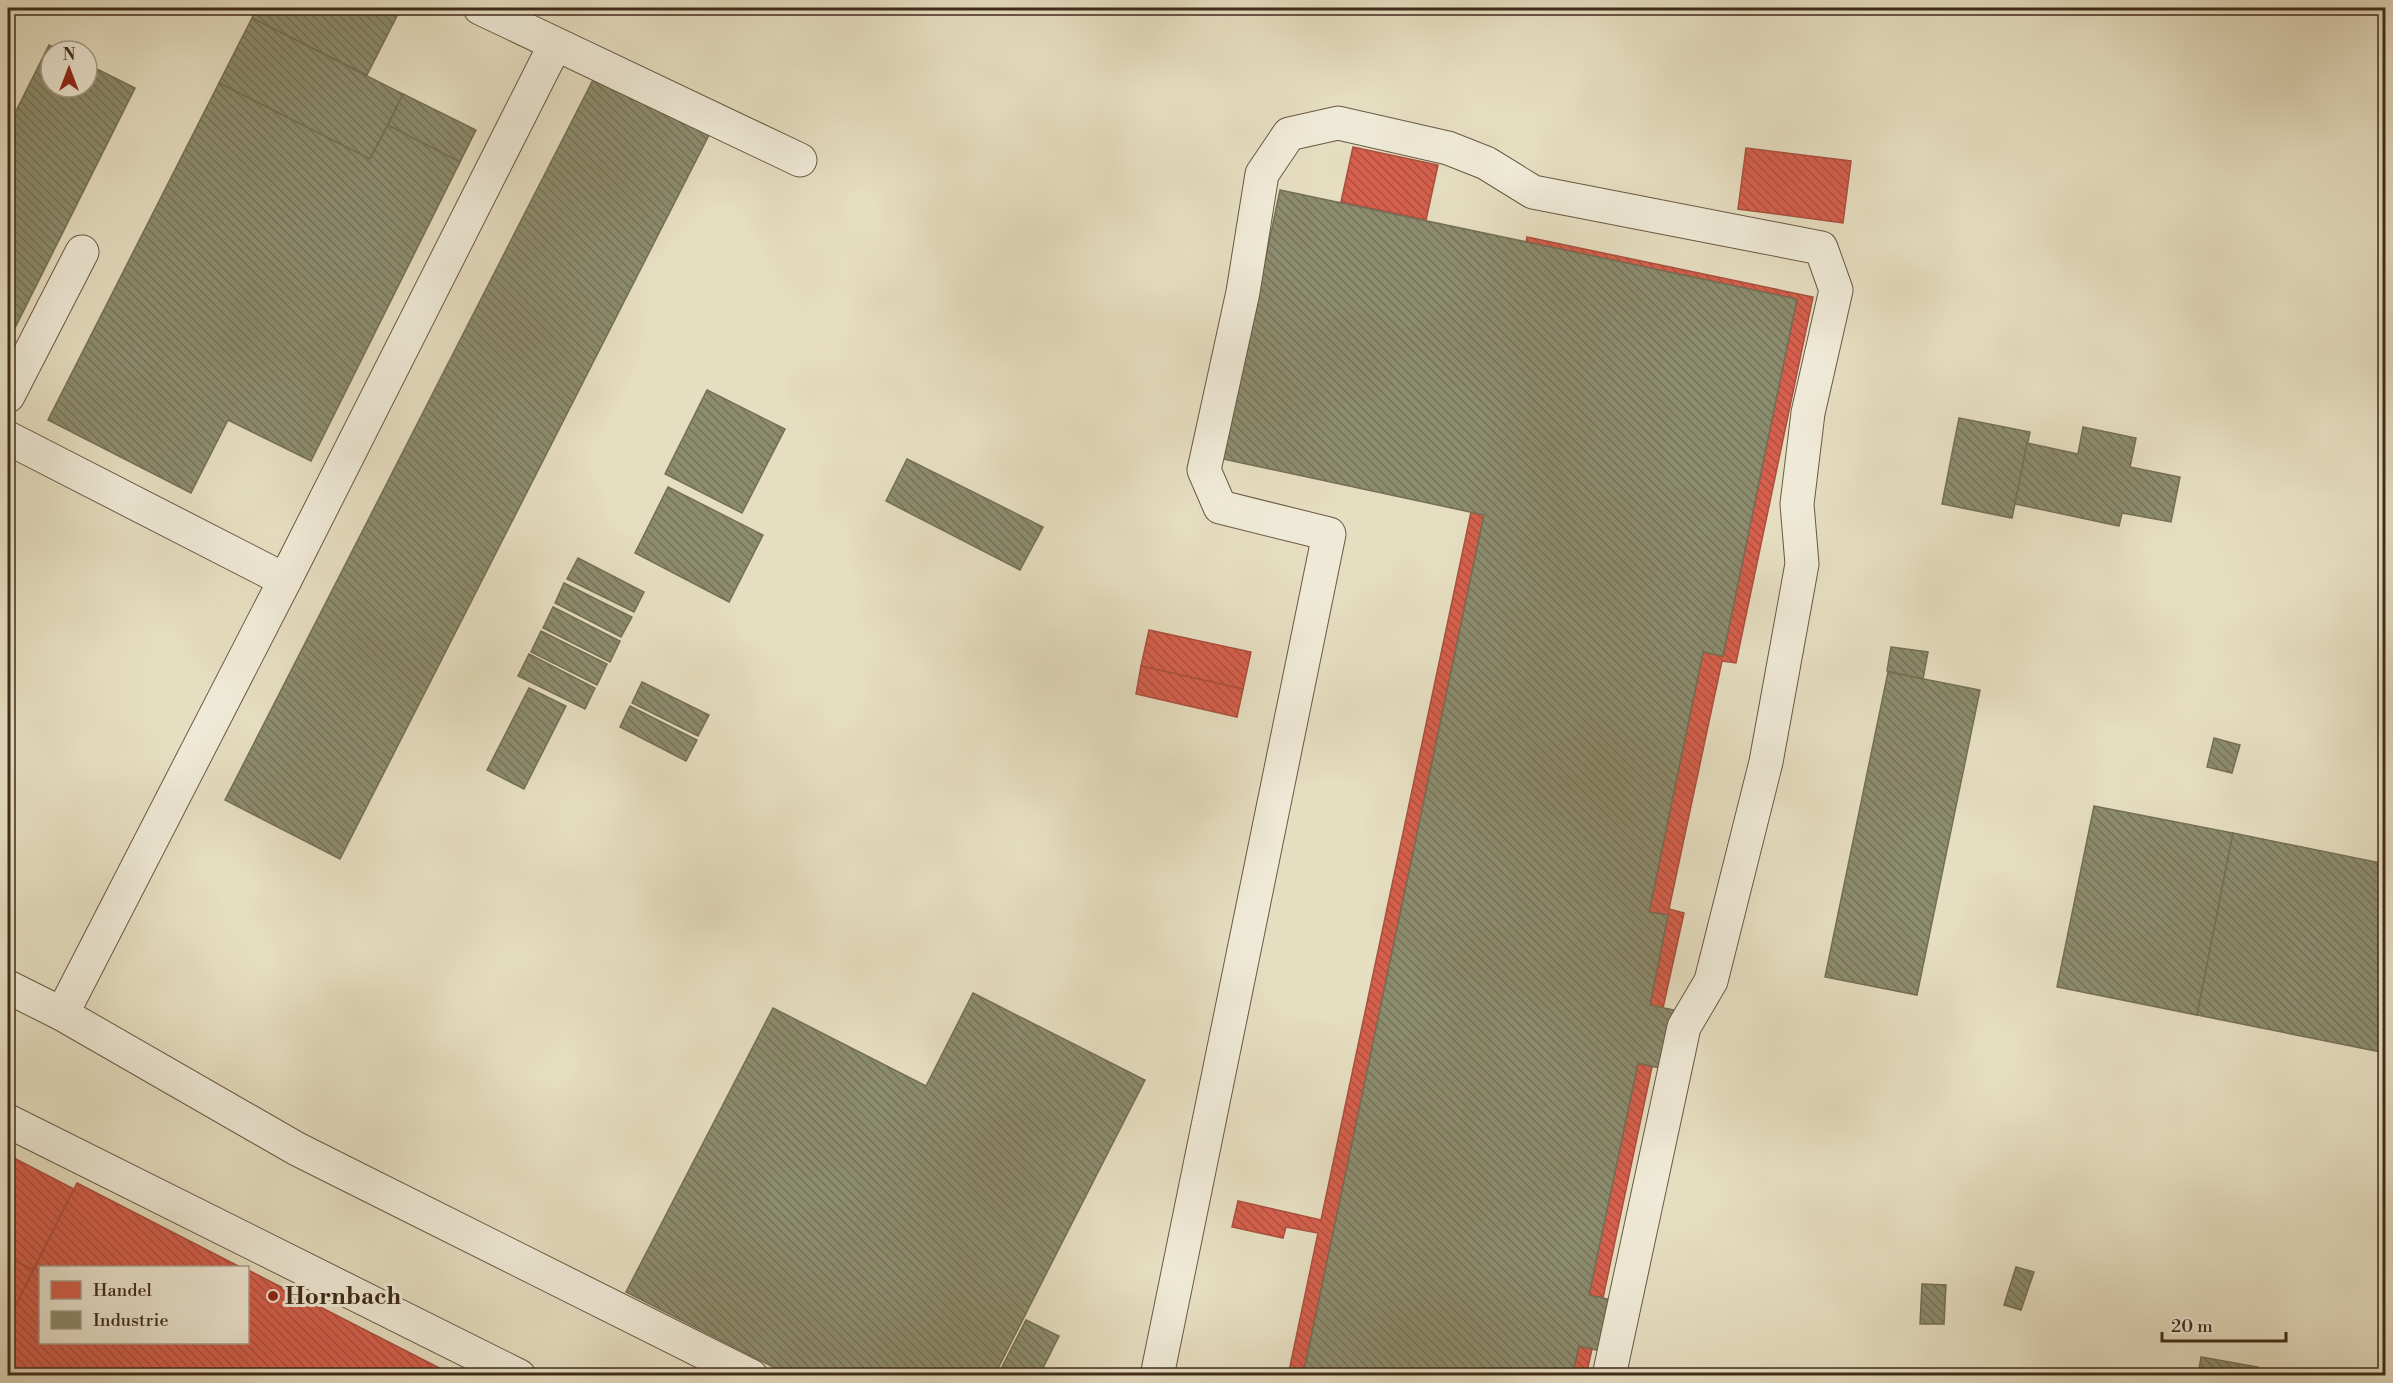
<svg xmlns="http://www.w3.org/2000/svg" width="2393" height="1383" viewBox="0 0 2393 1383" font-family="'Libre Bodoni',serif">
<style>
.shops{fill:url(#shops-back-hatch);stroke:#a9503e;stroke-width:1.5}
.industry{fill:url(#industry-back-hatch);stroke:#756f55;stroke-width:1.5}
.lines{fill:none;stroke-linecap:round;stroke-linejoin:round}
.minor-casing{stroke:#695844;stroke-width:35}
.minor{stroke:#efead7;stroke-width:33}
.poi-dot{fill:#8f2418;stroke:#efead7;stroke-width:2}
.labels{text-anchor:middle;stroke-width:6;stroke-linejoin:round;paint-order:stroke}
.poi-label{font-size:24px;font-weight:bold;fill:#3f2b1b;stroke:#efead7;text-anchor:start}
</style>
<defs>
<pattern id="shops-back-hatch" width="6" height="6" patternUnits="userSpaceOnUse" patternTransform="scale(1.5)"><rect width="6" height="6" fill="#d6604d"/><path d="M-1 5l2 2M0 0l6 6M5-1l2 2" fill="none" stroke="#af4f3f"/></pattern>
<pattern id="industry-back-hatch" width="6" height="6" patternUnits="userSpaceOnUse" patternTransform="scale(1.5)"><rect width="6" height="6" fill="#8c8c6e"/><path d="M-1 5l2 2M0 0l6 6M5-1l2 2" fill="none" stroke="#74735a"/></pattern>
</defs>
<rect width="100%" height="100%" fill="#e6dec1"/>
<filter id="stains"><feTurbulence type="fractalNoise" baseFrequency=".00333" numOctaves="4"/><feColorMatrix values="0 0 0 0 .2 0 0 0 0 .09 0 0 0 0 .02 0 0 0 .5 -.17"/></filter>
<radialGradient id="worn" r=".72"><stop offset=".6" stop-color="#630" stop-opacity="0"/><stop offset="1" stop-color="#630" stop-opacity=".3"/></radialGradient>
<g class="shops">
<path d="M1353,147L1438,165L1426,220L1341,202Z"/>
<path d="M1746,148L1851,161L1843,223L1738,209Z"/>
<path d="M1527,237L1813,297L1736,663L1722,661L1669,909L1684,913L1663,1008L1650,1005L1668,915L1649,912L1703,652L1723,656L1797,299L1526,242Z"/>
<path d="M1471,512L1484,515L1303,1376H1288L1318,1233L1286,1227L1283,1238L1232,1227L1238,1201L1321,1220Z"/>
<path d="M1149,630L1251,652L1243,689L1141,666Z"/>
<path d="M1141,666L1243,689L1237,717L1136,694Z"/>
<path d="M1638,1063L1652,1067L1603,1298L1589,1295Z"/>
<path d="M8,1155L74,1189L33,1270L8,1257Z"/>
<path d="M77,1183L242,1268H40V1342H248V1270L455,1376H8V1321Z"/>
<path d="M8,1257L33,1270L8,1321Z"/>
<path d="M1579,1346L1592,1349L1586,1376H1572Z"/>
</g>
<g class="industry">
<path d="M257,8H401L367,75L252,18Z"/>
<path d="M252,18L403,94L370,159L219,83Z"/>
<path d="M49,45L61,51H51V87H87V64L135,88L8,342V127Z"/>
<path d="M596,74L710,133L340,859L225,800Z"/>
<path d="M219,83L370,159L388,125L460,162L311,461L228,420L191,493L48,420Z"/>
<path d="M403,94L476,130L460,162L388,125Z"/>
<path d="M1280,190L1797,299L1723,656L1703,652L1649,912L1668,915L1650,1005L1674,1010L1660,1068L1638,1063L1589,1295L1612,1300L1601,1351L1579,1346L1572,1376H1303L1484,515L1223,459Z"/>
<path d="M707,390L785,429L742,513L665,474Z"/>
<path d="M1959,418L2030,432L2012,518L1942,504Z"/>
<path d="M2083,427L2136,438L2130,467L2180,477L2171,522L2122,513L2119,526L2015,504L2027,443L2078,454Z"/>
<path d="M907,459L1043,527L1020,570L886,501Z"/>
<path d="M668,487L763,535L729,602L635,553Z"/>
<path d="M578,558L644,592L634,612L567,579Z"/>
<path d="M564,583L632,617L621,637L555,603Z"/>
<path d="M553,607L620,641L610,662L543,628Z"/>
<path d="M541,631L607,664L597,685L531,652Z"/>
<path d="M1891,647L1928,652L1923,679L1887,671Z"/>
<path d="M529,654L595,688L585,709L518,676Z"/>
<path d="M1888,672L1980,690L1917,995L1825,977Z"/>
<path d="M642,682L709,715L698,736L632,703Z"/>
<path d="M529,688L566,706L524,789L487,770Z"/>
<path d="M630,706L697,740L686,761L620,727Z"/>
<path d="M2214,738L2240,745L2232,773L2207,767Z"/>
<path d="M2094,806L2233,833L2197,1015L2057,987Z"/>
<path d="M2233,833L2386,864V1053L2197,1015Z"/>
<path d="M973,993L1145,1080L994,1376H791L626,1292L773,1008L926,1086Z"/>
<path d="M2016,1267L2034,1272L2021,1310L2004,1305Z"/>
<path d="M1922,1284L1946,1285L1944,1324H1920Z"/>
<path d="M1026,1320L1059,1336L1039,1376H1019L1002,1367Z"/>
<path d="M2201,1357L2258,1367L2257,1376H2198Z"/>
</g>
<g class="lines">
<g class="minor-casing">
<g id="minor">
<path d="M480,8L800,160"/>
<path d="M8,396L82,252"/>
<path d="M8,438L285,580"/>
<path d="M8,987L62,1014L297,1149L751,1376"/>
<path d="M62,1014L285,580L555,45"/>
<path d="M8,1121L519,1376"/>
<path d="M1157,1376L1329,534L1220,507L1204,470L1243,292L1262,174L1289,134L1338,123L1448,148L1486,163L1533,192L1821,248L1836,290L1808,413L1797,504L1802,564L1766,762L1711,981L1684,1027L1609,1376"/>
</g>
</g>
<use href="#minor" class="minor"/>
</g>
<circle class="poi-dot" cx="273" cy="1296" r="6"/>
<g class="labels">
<g class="poi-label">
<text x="285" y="1304">Hornbach</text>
</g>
</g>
<rect width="2393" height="1383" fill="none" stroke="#e6dec1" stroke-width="30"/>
<rect x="9" y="9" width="2375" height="1365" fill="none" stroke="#3f2b1b" stroke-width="3"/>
<rect x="15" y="15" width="2363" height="1353" fill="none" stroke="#3f2b1b" stroke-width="1.5"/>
<rect x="39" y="1266" width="210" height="78" fill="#efead7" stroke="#a99e8c" stroke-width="1.5"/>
<rect x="51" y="1281" width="30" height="18" fill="#d6604d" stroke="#a99e8c" stroke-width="1.5"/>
<text x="93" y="1296" font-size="18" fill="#3f2b1b">Handel</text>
<rect x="51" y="1311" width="30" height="18" fill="#8c8c6e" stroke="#a99e8c" stroke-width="1.5"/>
<text x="93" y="1326" font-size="18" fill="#3f2b1b">Industrie</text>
<g transform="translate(69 69)"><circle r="28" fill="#efead7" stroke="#a99e8c" stroke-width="1.5"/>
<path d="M0-4.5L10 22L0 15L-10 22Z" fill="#8f2418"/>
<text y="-9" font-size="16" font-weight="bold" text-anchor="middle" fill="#3f2b1b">N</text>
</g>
<path d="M2162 1332v9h124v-9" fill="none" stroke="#3f2b1b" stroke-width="3"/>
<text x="2171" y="1332" font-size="18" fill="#3f2b1b" stroke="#efead7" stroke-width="4.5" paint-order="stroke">20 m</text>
<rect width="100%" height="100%" filter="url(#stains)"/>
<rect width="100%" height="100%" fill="url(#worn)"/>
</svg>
